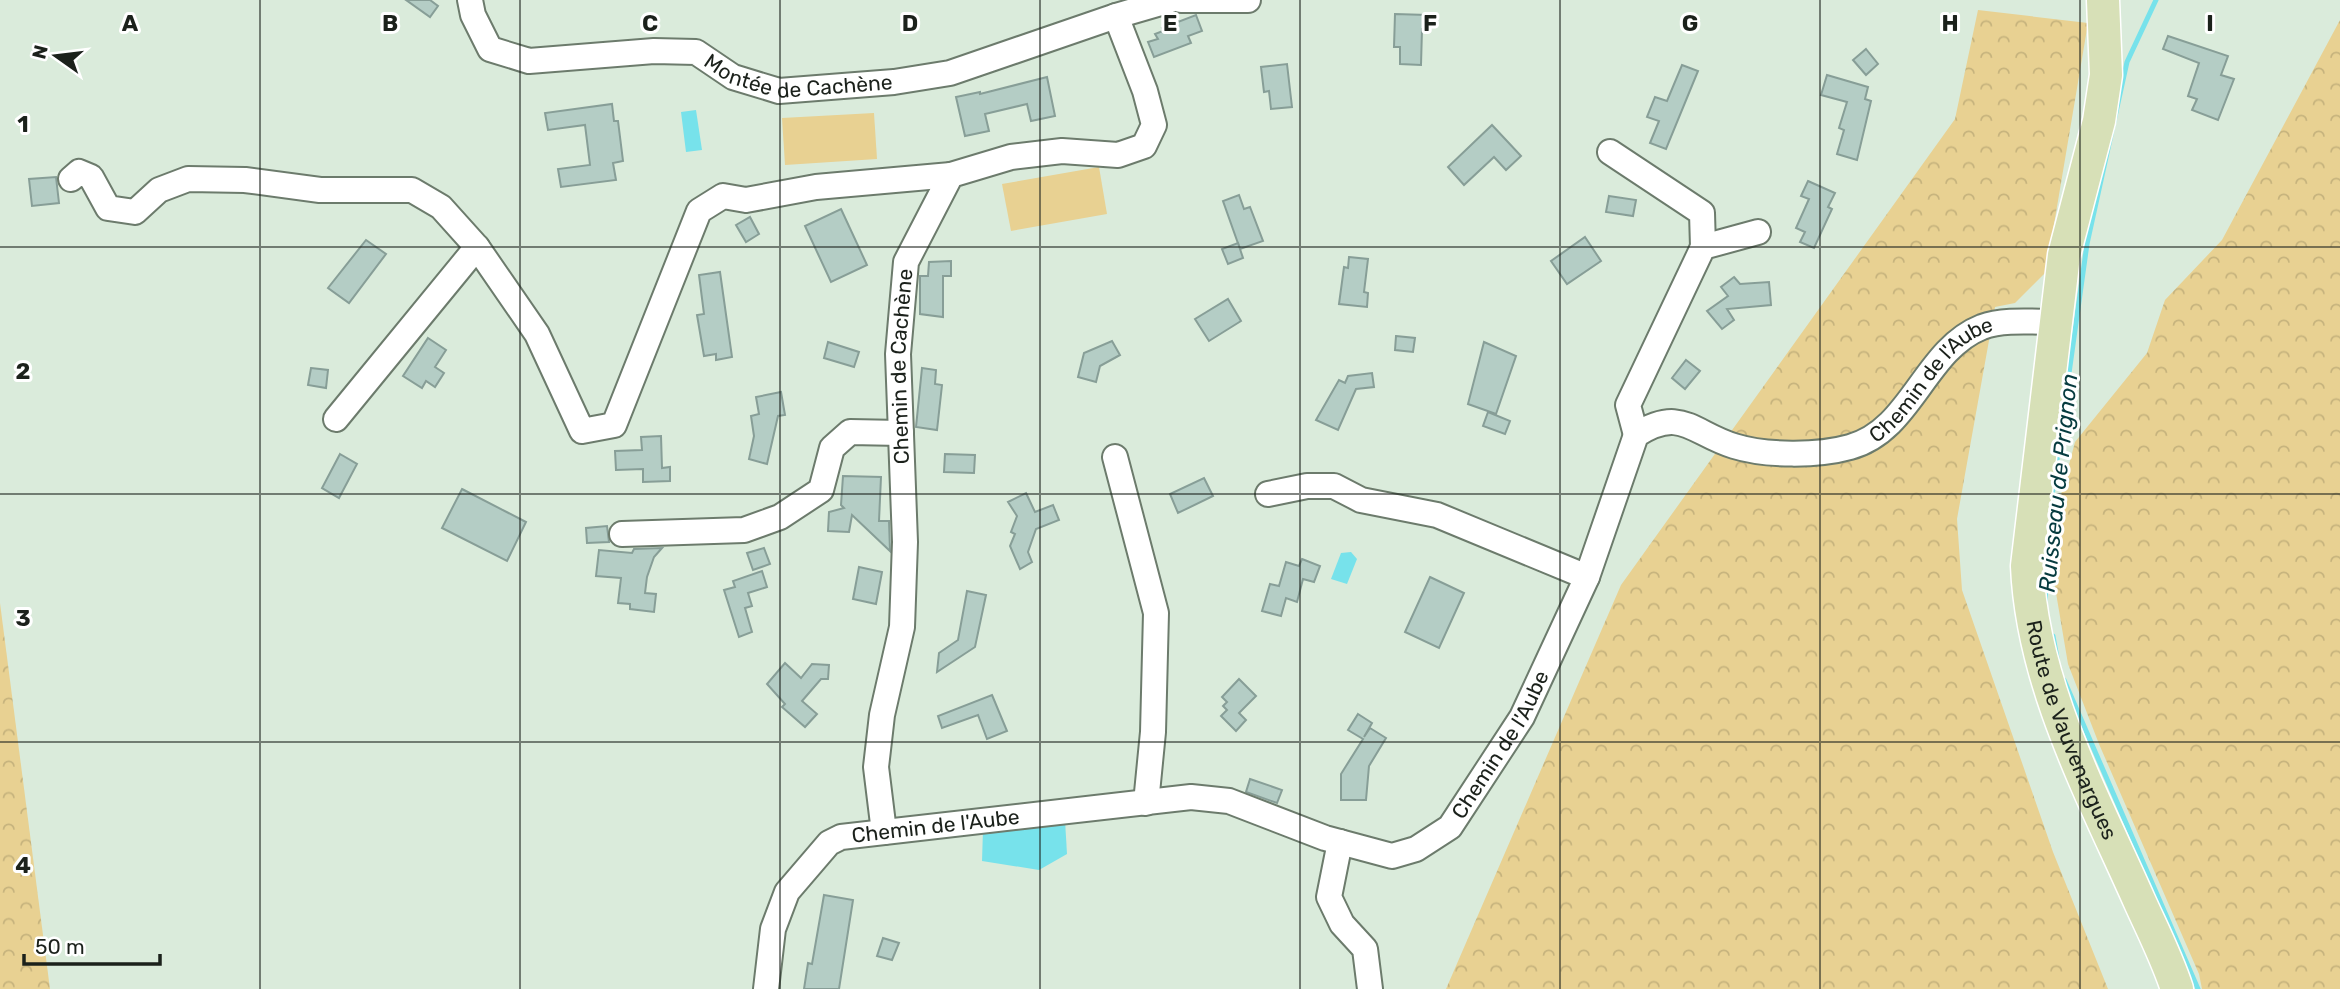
<svg xmlns="http://www.w3.org/2000/svg" width="2340" height="989" viewBox="0 0 2340 989" font-family="Rubik,sans-serif">
<style>
.forest{fill:url(#forest-crowns)}
.park{fill:#e8d192}
.water{fill:#77e2eb}
.lines{fill:none;stroke-linecap:round;stroke-linejoin:round}
.stream{stroke:#77e2eb;stroke-width:5}
.building{fill:#b4cdc5;stroke:#879e97;stroke-width:2}
.minor-casing{stroke:#6c7b6c;stroke-width:28}
.major-casing{stroke:#fff;stroke-width:35}
.minor{stroke:#fff;stroke-width:24}
.major{stroke:#d7e0b7;stroke-width:32}
.grid{fill:none;stroke:#1b211b;stroke-width:2;stroke-opacity:0.55}
.labels{text-anchor:middle;stroke-width:6;stroke-linejoin:round;paint-order:stroke}
.street-label{font-size:21px;fill:#1b211b;stroke:#fff}
.water-label{font-size:23px;font-style:italic;fill:#063b3f;stroke:#fff}
.grid-label{font-size:23px;text-anchor:middle;font-weight:bold;fill:#1b211b;stroke:#fff;stroke-width:6;stroke-linejoin:round;paint-order:stroke}
</style>
<defs>
<pattern id="forest-crowns" width="20" height="18" patternUnits="userSpaceOnUse" patternTransform="scale(1.75)"><rect width="20" height="18" fill="#e8d192"/><path d="M2 6a3 3 0 1 1 6 0M12 15a3 3 0 1 1 6 0" fill="none" stroke="#c6b37d"/></pattern>
</defs>
<rect width="100%" height="100%" fill="#daebdb"/>
<g class="forest">
<path d="M1978,10L2088,23L2046,272L2015,303L1995,307L1957,519L1962,590L2053,852L2108,989H1446L1621,585L1955,119Z"/>
<path d="M2340,20V989H2202L2199,974L2099,744L2068,664L2055,587L2061,495L2075,442L2147,353L2165,300L2222,240Z"/>
<path d="M0,603L50,989H0Z"/>
</g>
<g class="park">
<path d="M874,113L877,159L785,165L782,118Z"/>
<path d="M1099,167L1107,214L1011,231L1002,184Z"/>
</g>
<g class="water">
<path d="M696,110L702,150L686,152L681,112Z"/>
<path d="M1351,552L1357,559L1347,584L1331,579L1341,553Z"/>
<path d="M1065,820L1067,854L1039,870L982,861L983,830Z"/>
</g>
<g class="lines">
<g class="stream">
<path d="M2045,603L2050,510L2087,244L2127,62L2156,0"/>
<path d="M2053,636L2057,658"/>
<path d="M2064,680L2198,989"/>
</g>
</g>
<g class="building">
<path d="M406,0H430L438,6L430,17Z"/>
<path d="M1395,14L1427,15V29H1422L1421,65L1400,64V47H1394Z"/>
<path d="M1196,15L1202,31L1188,36L1191,43L1154,57L1148,42L1158,39L1155,34L1163,31L1162,28Z"/>
<path d="M2168,36L2228,56L2221,75L2234,79L2218,120L2192,110L2197,99L2188,96L2199,63L2163,49Z"/>
<path d="M1866,49L1878,64L1866,75L1853,60Z"/>
<path d="M1287,64L1292,107L1271,109L1269,91L1264,92L1261,67Z"/>
<path d="M1682,65L1698,71L1666,149L1650,143L1659,121L1647,117L1655,97L1667,101Z"/>
<path d="M1827,75L1868,87L1865,99L1871,101L1857,160L1837,154L1844,130L1839,128L1847,102L1821,95Z"/>
<path d="M1047,77L1055,116L1031,121L1027,104L985,114L989,131L965,136L956,97L980,92V94Z"/>
<path d="M612,104L614,121H618L623,161L613,163L616,180L561,187L558,169L590,165L585,125L548,130L545,113Z"/>
<path d="M1492,125L1521,156L1506,170L1494,157L1464,185L1448,167Z"/>
<path d="M56,177L59,203L32,206L29,179Z"/>
<path d="M1808,181L1835,193L1828,207L1832,209L1814,248L1800,242L1805,232L1796,228L1809,199L1801,196Z"/>
<path d="M1239,195L1244,209L1250,207L1263,241L1240,249L1223,201Z"/>
<path d="M1609,196L1636,200L1633,216L1606,212Z"/>
<path d="M841,209L867,265L831,282L805,226Z"/>
<path d="M750,217L759,234L746,242L736,225Z"/>
<path d="M1585,237L1601,261L1567,284L1551,261Z"/>
<path d="M366,240L386,254L349,303L328,288Z"/>
<path d="M1238,243L1243,258L1228,264L1222,249Z"/>
<path d="M1349,257L1368,259L1364,292L1368,293L1367,307L1339,304L1344,267L1348,268Z"/>
<path d="M951,261V276H943V317L920,314V276H928L929,262Z"/>
<path d="M720,272L732,357L716,360V354L704,356L697,315L704,314L699,275Z"/>
<path d="M1734,277L1740,284L1769,282L1771,305L1727,309L1734,320L1722,329L1707,311L1728,296L1721,287Z"/>
<path d="M1228,299L1241,321L1209,341L1195,319Z"/>
<path d="M1396,336L1415,338L1413,352L1395,350Z"/>
<path d="M428,338L446,350L435,367L444,373L435,387L426,381L422,388L403,376Z"/>
<path d="M1112,341L1120,355L1100,366L1096,382L1078,377L1084,353Z"/>
<path d="M828,342L859,352L854,367L824,358Z"/>
<path d="M1484,342L1516,356L1496,414L1468,404Z"/>
<path d="M1686,360L1700,371L1685,389L1672,378Z"/>
<path d="M311,368L328,370L326,388L308,385Z"/>
<path d="M922,368L936,370L935,384L942,385L937,430L916,427Z"/>
<path d="M1372,373L1374,387L1356,389L1338,430L1316,420L1339,380L1345,383L1348,376Z"/>
<path d="M781,392L785,415L778,416L767,464L749,459L754,436L751,416L759,414L756,397Z"/>
<path d="M1488,412L1510,421L1505,434L1483,426Z"/>
<path d="M661,436L662,468L670,467V481L643,482V469L616,470L615,451L642,450L641,437Z"/>
<path d="M340,454L357,464L339,498L322,488Z"/>
<path d="M945,454L975,455L974,473L944,472Z"/>
<path d="M843,476L881,477L879,521H889L890,551L852,515L849,532L828,531L829,512L844,508L841,505Z"/>
<path d="M1204,478L1213,496L1178,513L1170,494Z"/>
<path d="M462,489L526,522L507,561L442,528Z"/>
<path d="M1026,493L1035,512L1053,505L1059,520L1036,529L1028,552L1032,562L1020,569L1010,546L1015,534L1011,532L1017,516L1008,502Z"/>
<path d="M607,526L609,542L587,543L586,528Z"/>
<path d="M662,548L654,557L647,577L645,593L656,594L654,612L630,609V604L618,603L621,578L596,576L599,550L632,553L634,549Z"/>
<path d="M764,548L770,564L753,570L747,553Z"/>
<path d="M1302,559L1320,566L1314,582L1303,579L1297,602L1286,598L1281,616L1262,611L1270,584L1279,586L1286,562L1299,566Z"/>
<path d="M859,567L882,572L876,604L853,599Z"/>
<path d="M762,571L767,587L748,593L752,606L745,608L752,632L739,637L724,590L735,587L733,581Z"/>
<path d="M1430,577L1464,593L1439,648L1405,632Z"/>
<path d="M967,591L986,595L975,647L937,672L939,653L958,640Z"/>
<path d="M785,663L801,678L812,664L829,665L828,679H821L802,701L817,714L805,727L782,707L785,704L767,684Z"/>
<path d="M1239,679L1256,696L1239,713L1246,720L1236,731L1221,716L1227,710L1223,706L1227,702L1222,697Z"/>
<path d="M992,695L1007,731L987,739L978,715L942,728L938,716Z"/>
<path d="M1358,714L1372,723L1364,737L1370,728L1386,738L1369,766L1366,800H1341V774L1363,739L1348,730Z"/>
<path d="M1250,779L1282,790L1277,803L1246,792Z"/>
<path d="M824,895L853,900L839,989H804L808,963L812,964Z"/>
<path d="M883,938L899,943L892,960L877,956Z"/>
</g>
<g class="lines">
<g class="minor-casing">
<g id="minor">
<path id="s1" d="M470,0L473,15L490,49L529,61L654,51L696,52L733,77L779,91L894,82L950,73L1116,16"/>
<path d="M1181,0H1248"/>
<path d="M1610,152L1702,213L1703,247"/>
<path d="M71,179L79,172L91,177L108,208L135,212L159,190L188,179L245,180L320,190H412L441,207L477,247"/>
<path d="M336,419L477,247L537,334L582,431L614,425L699,211L723,196L746,200L816,187L951,175"/>
<path d="M1636,435L1628,405L1703,247L1758,232"/>
<path d="M1115,457L1156,613L1153,732L1146,803"/>
<path d="M1268,494L1307,486H1334L1361,500L1437,515L1587,577"/>
<path d="M622,534L744,530L780,517L821,490L832,448L850,432L901,433"/>
<path id="s2" d="M884,832L876,767L882,715L902,627L905,542L898,354L906,262L951,175L1011,157L1062,151L1118,155L1144,146L1154,125L1145,91L1116,16L1171,0"/>
<path d="M1340,842L1329,897L1342,924L1365,949L1370,989"/>
<path id="s3" d="M766,989L773,929L787,892L829,843L841,837L1191,797L1229,801L1325,838L1392,856L1416,849L1450,827L1522,717L1587,577L1636,435C1681,406 1692,433 1734,446C1766,456 1818,456 1850,447C1912,430 1924,350 1982,327C2004,319 2032,322 2056,322"/>
</g>
</g>
<g class="major-casing">
<g id="major">
<path id="s4" d="M2103,0L2106,75L2099,121L2064,255L2027,566C2032,684 2092,794 2139,900C2152,929 2167,958 2177,989"/>
</g>
</g>
<use href="#minor" class="minor"/>
<use href="#major" class="major"/>
</g>
<path class="grid" d="M260,0V989M520,0V989M780,0V989M1040,0V989M1300,0V989M1560,0V989M1820,0V989M2080,0V989M0,247H2340M0,494H2340M0,742H2340"/>
<g class="labels">
<g class="street-label">
<text dy="7" stroke="none"><textPath href="#s1" startOffset="371">Montée de Cachène</textPath></text>
<text dy="7" stroke="none"><textPath href="#s2" startOffset="469">Chemin de Cachène</textPath></text>
<text dy="7" stroke="none"><textPath href="#s3" startOffset="1573">Chemin de l'Aube</textPath></text>
<text dy="7" stroke="none"><textPath href="#s4" startOffset="744">Route de Vauvenargues</textPath></text>
<text dy="7" stroke="none"><textPath href="#s3" startOffset="903">Chemin de l'Aube</textPath></text>
<text dy="7" stroke="none"><textPath href="#s3" startOffset="273">Chemin de l'Aube</textPath></text>
</g>
<g class="water-label">
<text transform="translate(2058 483) rotate(-84)" y="8">Ruisseau de Prignon</text>
</g>
</g>
<g class="grid-label">
<text x="130" y="31">A</text>
<text x="390" y="31">B</text>
<text x="650" y="31">C</text>
<text x="910" y="31">D</text>
<text x="1170" y="31">E</text>
<text x="1430" y="31">F</text>
<text x="1690" y="31">G</text>
<text x="1950" y="31">H</text>
<text x="2210" y="31">I</text>
<text x="23" y="132">1</text>
<text x="23" y="379">2</text>
<text x="23" y="626">3</text>
<text x="23" y="873">4</text>
</g>
<g transform="translate(56 56) rotate(284)" stroke="#ffffff" stroke-width="5" paint-order="stroke">
<path d="M0-5L12 26L0 18L-12 26Z" fill="#1b211b"/>
<text y="-10" font-size="19" font-weight="bold" text-anchor="middle" fill="#1b211b">N</text>
</g>
<path d="M24 954v10h136v-10" fill="none" stroke="#1b211b" stroke-width="3.5"/>
<text x="35" y="954" font-size="21" fill="#1b211b" stroke="#ffffff" stroke-width="5" paint-order="stroke">50 m</text>
</svg>
